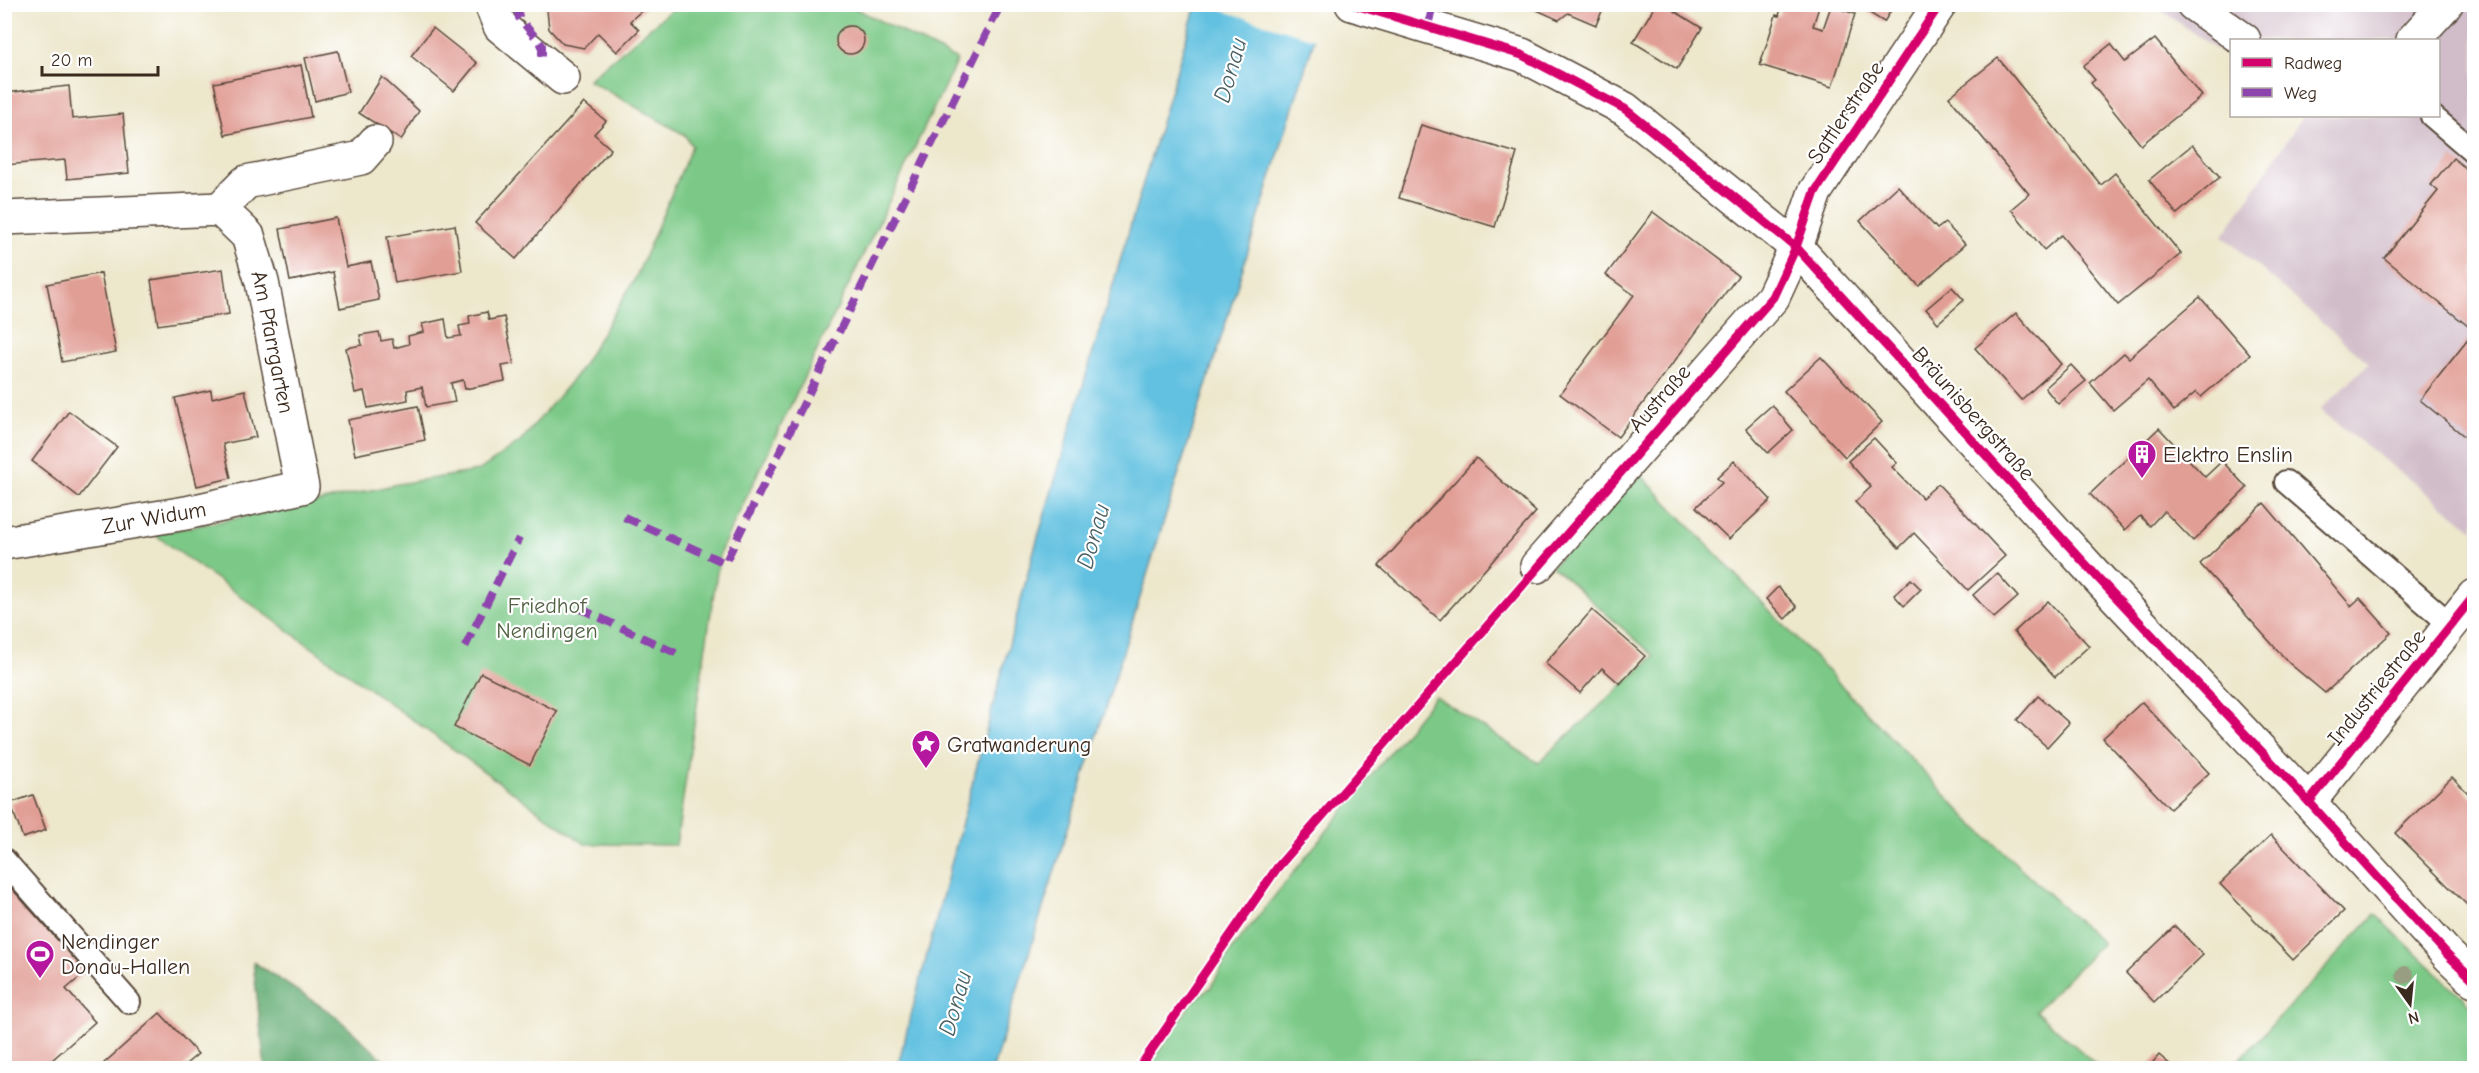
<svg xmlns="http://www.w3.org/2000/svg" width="2479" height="1073" viewBox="0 0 2479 1073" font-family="'Comic Neue',sans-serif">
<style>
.industrial{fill:#d1bdc9}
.green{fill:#7cc987;stroke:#5c7a52;stroke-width:1.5}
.forest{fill:#65ad74;stroke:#506c49;stroke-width:1.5}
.water{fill:#62c1e0;stroke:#4e767f;stroke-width:1.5}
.pier{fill:#ede7cc}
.building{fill:#e19e95}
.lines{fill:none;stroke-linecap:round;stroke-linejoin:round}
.lane-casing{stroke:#564638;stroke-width:26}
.street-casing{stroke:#564638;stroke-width:36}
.lane{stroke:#fff;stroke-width:22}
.street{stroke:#fff;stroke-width:33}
.quiet{stroke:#8e44ad;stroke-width:8;stroke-dasharray:15 8;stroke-linecap:butt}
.cycleway-casing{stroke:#fff;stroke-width:13}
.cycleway{stroke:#d6006c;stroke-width:9}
.tree{fill:#989e81}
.labels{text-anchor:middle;stroke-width:4.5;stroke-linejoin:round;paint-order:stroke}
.street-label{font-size:22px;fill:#3b2a1e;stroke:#fff}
.poi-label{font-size:22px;fill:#3b2a1e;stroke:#fff;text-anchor:start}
.park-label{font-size:22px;fill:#526243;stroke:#fff}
.water-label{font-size:24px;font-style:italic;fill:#495f62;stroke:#fff}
</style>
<rect width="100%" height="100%" fill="#fff"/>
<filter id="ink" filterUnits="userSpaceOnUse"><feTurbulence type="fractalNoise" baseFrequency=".0167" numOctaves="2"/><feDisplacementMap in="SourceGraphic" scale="12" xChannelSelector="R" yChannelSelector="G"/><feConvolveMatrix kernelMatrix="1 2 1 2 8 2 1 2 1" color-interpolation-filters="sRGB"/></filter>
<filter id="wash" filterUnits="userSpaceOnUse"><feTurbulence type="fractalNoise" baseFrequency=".008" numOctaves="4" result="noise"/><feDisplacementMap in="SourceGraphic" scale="24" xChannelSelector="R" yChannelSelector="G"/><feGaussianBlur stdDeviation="1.35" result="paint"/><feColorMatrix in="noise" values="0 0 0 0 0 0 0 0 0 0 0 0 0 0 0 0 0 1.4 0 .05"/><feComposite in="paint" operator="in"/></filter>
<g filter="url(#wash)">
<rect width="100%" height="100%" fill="#ede7cc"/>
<path class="industrial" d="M2154,5H2474V530L2320,410L2369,363L2223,236L2303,116H2438V40H2232L2231,60Z"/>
<g class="green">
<path d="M677,5H849L957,60L720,552L676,845L585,844L154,534L301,506L398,484L478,471L520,442L578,373L636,277L692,146L685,135L588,80Z"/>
<path d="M1639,473L1973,824L2102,943L2036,1011L2100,1068H1148L1190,1005L1211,987L1232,949L1435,696L1538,763L1654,656L1552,566Z"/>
<path d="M2375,914L2474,1008V1068H2232Z"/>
</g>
<path class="forest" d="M253,962L333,1014L393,1068H265Z"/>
<path class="water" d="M1196,5H1325L993,1068H897L1033,554Z"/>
<path class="pier" d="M1328,4L1317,40L1204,5V4Z"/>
<g id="blocks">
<g class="building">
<path d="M542,4H649L630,21L639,30L617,52L598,33L584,48L563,44L549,29L547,10Z"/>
<path d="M1532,4H1605L1596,25L1568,13L1559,20L1530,7Z"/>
<path d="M1656,4H1663L1702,28L1677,69L1633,42Z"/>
<path d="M1782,4H1811L1819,7L1813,26L1823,29L1831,6L1855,14L1832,87L1760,65L1776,15L1779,16Z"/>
<path d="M1855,4H1895L1884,22Z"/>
<circle cx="850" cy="40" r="14"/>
<path d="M433,28L477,63L454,91L411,56Z"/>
<path d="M2155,39L2202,96L2141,145L2091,83L2095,80L2083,66L2111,44L2125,62Z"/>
<path d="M338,51L348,92L315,101L305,58Z"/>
<path d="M1998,58L2101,185L2115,173L2181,254L2118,305L2061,235L2044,250L2011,209L2029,194L1949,97Z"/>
<path d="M301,65L311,117L225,135L214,83Z"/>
<path d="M382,77L419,111L401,140L359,113Z"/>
<path d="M69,86L72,119L123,114L129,173L67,179L65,160L4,165V93Z"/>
<path d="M584,103L606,121L594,134L611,149L516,259L475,223Z"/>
<path d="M1421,125L1517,153L1495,227L1399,198Z"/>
<path d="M2192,145L2220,177L2177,214L2149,180Z"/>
<path d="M2453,158L2474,175V201L2472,204L2474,206V331L2384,258L2438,191L2431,185Z"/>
<path d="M1898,186L1937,229L1945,223L1965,244L1919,286L1860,221Z"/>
<path d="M1653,212L1738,276L1618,437L1560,394L1634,295L1606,275Z"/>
<path d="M336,218L346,267L371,262L379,300L340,308L333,272L290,281L280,229Z"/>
<path d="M455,225L462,271L395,283L387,237Z"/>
<path d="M223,269L229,314L158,325L151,280Z"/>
<path d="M101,273L116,352L62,362L47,284Z"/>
<path d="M1952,287L1964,300L1938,323L1926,309Z"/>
<path d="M2200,297L2250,355L2201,397L2196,392L2174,411L2148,380L2113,410L2090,383L2124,353L2129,358Z"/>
<path d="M487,312L489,320L504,317L514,364L502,366L505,381L465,389L463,380L451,383L455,402L426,407L422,387L407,390L408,400L368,408L364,391L355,393L346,348L362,345L360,335L379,332L381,341L392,339L394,348L409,344L408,336L424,332L422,324L445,319L448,338L461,336L459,326L470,324L469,316Z"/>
<path d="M2016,313L2061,364L2021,400L1975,348Z"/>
<path d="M2474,332V444L2420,400Z"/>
<path d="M1821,357L1882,422L1845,457L1784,391Z"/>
<path d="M2071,365L2086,381L2058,404L2045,388Z"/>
<path d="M211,390L212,398L245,390L256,437L223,444L231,478L197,486L175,398Z"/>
<path d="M1772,405L1793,430L1768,453L1746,428Z"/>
<path d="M418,406L425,440L355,455L348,420Z"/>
<path d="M69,411L117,447L79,497L32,461Z"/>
<path d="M2159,428L2205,477L2222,461L2247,488L2193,541L2164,511L2150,526L2140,516L2125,530L2090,494Z"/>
<path d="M1874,438L1897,463L1892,467L1922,498L1938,484L2005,556L1968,590L1914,533L1899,548L1855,502L1871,487L1848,461Z"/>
<path d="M1476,458L1536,512L1440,620L1379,566Z"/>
<path d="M1734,461L1771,500L1729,539L1696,507L1722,482L1717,477Z"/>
<path d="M2264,503L2351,606L2360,598L2391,633L2325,693L2289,663L2200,564Z"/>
<path d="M1997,573L2018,597L1994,618L1973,595Z"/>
<path d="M1911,579L1921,589L1904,606L1894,595Z"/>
<path d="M1778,587L1797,607L1785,619L1766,599Z"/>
<path d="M2048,601L2089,646L2055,677L2014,632Z"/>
<path d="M1592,610L1645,656L1620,684L1602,668L1580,693L1545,663Z"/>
<path d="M481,673L557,711L530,765L454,727Z"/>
<path d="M2038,696L2069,723L2047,747L2017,720Z"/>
<path d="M2142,702L2209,773L2170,809L2103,738Z"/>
<path d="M2452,777L2474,799V904L2470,908L2395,833Z"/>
<path d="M33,795L46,830L23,838L10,803Z"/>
<path d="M2271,835L2344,911L2293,960L2220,884Z"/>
<path d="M4,880L86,972L66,989L95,1022L43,1068H4Z"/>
<path d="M2175,926L2203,955L2154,1002L2126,973Z"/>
<path d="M160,1013L198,1054L181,1068H107L103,1064Z"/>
<path d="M2159,1055L2174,1068H2148Z"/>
</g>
</g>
</g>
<g filter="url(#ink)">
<use href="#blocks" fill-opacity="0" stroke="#564638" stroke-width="1.5"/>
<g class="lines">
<g class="lane-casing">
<g id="lane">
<path d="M2432,116L2474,152"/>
<path d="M2286,482L2451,625"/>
<path d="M4,860L129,1002"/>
</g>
</g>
<g class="street-casing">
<g id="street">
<path d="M491,4L500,26L563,78"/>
<path d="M1352,4L1522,55L1625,109L1796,247L2100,580L2309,802L2448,955L2474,980"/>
<path d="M2193,4L2244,40"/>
<path d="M2413,40L2446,4"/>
<path d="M220,209L246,182L361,158L375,142"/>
<path id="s1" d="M4,218L220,209L248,236L262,282L302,487L186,513L4,543"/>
<path d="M1537,566L1773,297L1796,247L1815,192L1940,4"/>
<path d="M2309,802L2474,596"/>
</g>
</g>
<use href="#lane" class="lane"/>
<use href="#street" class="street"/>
<g class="quiet">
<path d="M517,4L519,18L542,45V61"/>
<path d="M1428,26L1433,4"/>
<path d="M624,517L725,563L1001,4"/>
<path d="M579,608L678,654"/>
<path d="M465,647L519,538"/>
</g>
<g class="cycleway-casing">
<g id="cycleway">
<path d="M1352,4L1522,55L1625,109L1796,247L2100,580L2309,802L2448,955L2474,980"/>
<path d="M2309,802L2474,596"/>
<path d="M1139,1068L1277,868L1773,297L1796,247L1815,192L1940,4"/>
</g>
</g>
<use href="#cycleway" class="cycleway"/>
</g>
<circle class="tree" cx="2405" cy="975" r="9"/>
</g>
<defs>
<g id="building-pin" transform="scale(1.5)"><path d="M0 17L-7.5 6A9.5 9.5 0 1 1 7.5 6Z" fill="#b5179e" stroke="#fff"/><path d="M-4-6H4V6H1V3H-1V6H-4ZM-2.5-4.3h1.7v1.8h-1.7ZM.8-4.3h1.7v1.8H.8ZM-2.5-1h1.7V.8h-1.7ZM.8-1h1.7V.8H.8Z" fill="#fff"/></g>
<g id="sight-pin" transform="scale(1.5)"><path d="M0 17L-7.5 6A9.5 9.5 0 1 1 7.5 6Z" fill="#b5179e" stroke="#fff"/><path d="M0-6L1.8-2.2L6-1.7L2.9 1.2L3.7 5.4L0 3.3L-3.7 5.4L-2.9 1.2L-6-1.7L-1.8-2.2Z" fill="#fff"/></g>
<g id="stadium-pin" transform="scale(1.5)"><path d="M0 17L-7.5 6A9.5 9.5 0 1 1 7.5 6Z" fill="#b5179e" stroke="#fff"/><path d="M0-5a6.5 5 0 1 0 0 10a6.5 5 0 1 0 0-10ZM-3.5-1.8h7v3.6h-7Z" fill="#fff"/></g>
</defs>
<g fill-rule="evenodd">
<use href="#building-pin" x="2142" y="454"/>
<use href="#sight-pin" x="926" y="744"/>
<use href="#stadium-pin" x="40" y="954"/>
</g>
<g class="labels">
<g class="street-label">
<text transform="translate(1845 112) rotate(-56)" y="8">Sattlerstraße</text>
<text dy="8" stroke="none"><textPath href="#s1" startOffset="364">Am Pfarrgarten</textPath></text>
<text transform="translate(1659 398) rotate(-49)" y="8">Austraße</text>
<text transform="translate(1974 413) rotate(48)" y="8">Bräunisbergstraße</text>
<text transform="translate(154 517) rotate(-10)" y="8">Zur Widum</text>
<text transform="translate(2376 687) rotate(-51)" y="8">Industriestraße</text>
</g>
<g class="poi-label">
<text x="2163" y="462">Elektro Enslin</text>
<text x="947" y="752">Gratwanderung</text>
<text x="61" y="949">Nendinger<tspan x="61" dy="25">Donau-Hallen</tspan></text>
</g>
<g class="park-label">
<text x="547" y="613">Friedhof<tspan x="547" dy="25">Nendingen</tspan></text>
</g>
<g class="water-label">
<text transform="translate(1230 70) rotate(-74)" y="8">Donau</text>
<text transform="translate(1093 536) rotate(-74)" y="8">Donau</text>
<text transform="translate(955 1003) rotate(-74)" y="8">Donau</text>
</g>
</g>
<rect width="2479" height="1073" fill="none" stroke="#fff" stroke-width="24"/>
<rect x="2230" y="39" width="210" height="78" fill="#ffffff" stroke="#b1aaa5" stroke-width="1.5"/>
<rect x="2242" y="58" width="30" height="9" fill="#d6006c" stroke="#b1aaa5" stroke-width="1.5"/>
<text x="2284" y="69" font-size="18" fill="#3b2a1e">Radweg</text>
<rect x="2242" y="88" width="30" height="9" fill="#8e44ad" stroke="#b1aaa5" stroke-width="1.5"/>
<text x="2284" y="99" font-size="18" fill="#3b2a1e">Weg</text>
<g transform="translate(2410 1004) rotate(165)" stroke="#ffffff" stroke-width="4.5" paint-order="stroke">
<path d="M0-4.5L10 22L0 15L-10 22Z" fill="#3b2a1e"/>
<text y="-9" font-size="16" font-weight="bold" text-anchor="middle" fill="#3b2a1e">N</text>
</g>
<path d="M42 66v9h116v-9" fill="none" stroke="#3b2a1e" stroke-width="3"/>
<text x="51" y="66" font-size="18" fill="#3b2a1e" stroke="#ffffff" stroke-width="4.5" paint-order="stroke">20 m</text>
</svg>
